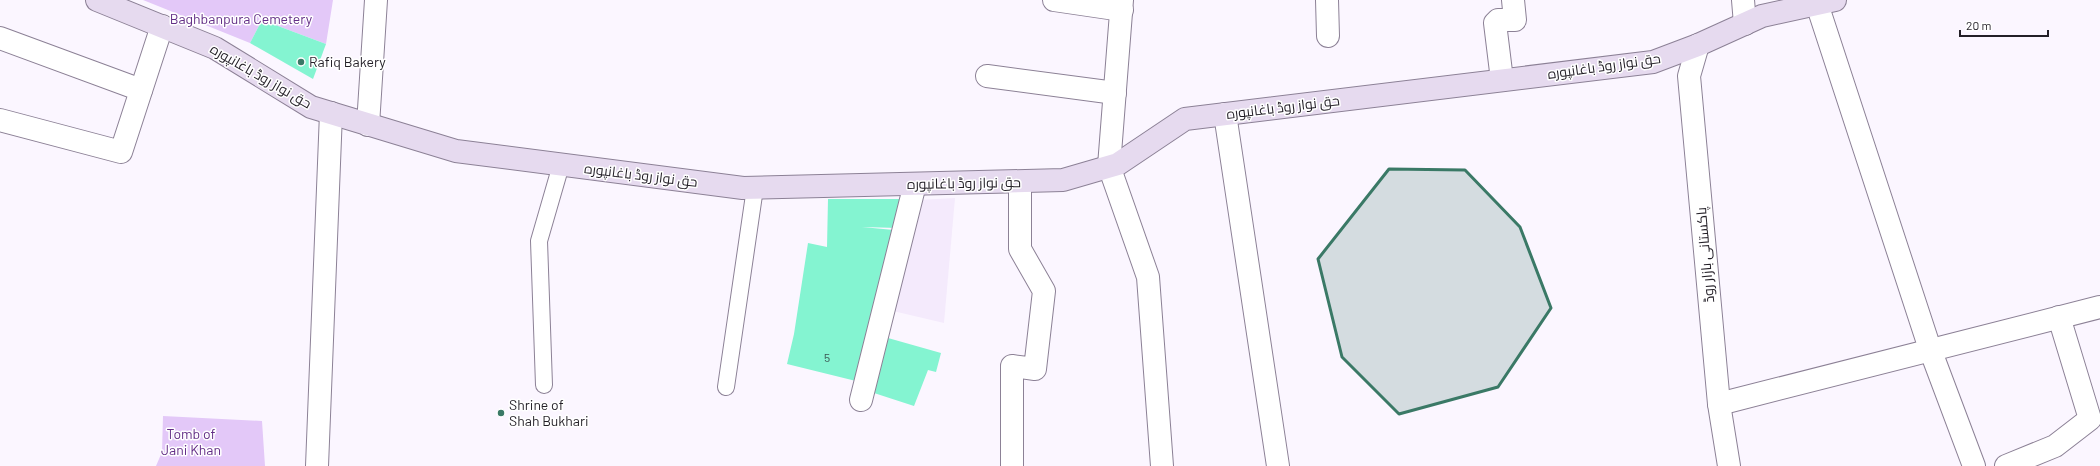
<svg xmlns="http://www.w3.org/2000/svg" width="2100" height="466" viewBox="0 0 2100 466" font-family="Barlow,Cairo,sans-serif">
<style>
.built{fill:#f4eafc}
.green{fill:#e3c8f8}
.building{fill:#84f4d1}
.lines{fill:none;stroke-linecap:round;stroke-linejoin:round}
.lane-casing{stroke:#8c8196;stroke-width:18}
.street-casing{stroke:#8c8196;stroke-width:24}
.secondary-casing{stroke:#8c8196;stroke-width:24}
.lane{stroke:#fff;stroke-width:16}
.street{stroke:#fff;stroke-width:22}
.secondary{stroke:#e6daef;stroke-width:22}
.marked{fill:#3a7966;fill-opacity:0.2;stroke:#3a7966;stroke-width:3;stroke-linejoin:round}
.poi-dot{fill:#3a7966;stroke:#fff;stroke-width:1.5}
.labels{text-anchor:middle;stroke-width:3;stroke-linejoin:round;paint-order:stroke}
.number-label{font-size:12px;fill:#3b5452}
.park-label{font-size:14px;fill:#632e86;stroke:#fff}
.poi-label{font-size:14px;fill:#231f27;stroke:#fff;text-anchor:start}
.street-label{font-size:14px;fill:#231f27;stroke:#fff}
</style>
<rect width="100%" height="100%" fill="#fbf6ff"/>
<path class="built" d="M955,198L944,323L893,311L918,200Z"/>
<g class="green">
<path d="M143,0H333L326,44L262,20L250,43Z"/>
<path d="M163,416L262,421L265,466H156L162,452Z"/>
</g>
<g class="building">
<path d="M262,20L326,44L313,79L250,43Z"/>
<path d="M828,199H906L898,228L862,227L894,230L860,382L787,364L794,334L808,243L827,247Z"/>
<path d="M888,338L941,353L936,372L928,370L914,406L874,393Z"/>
</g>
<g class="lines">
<g class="lane-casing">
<g id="lane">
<path d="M544,385L539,241L561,165"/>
<path d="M726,387L755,188"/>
</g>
</g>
<g class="street-casing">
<g id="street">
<path d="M1054,0L1122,10"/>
<path d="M1122,0L1109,166L1148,277L1162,466"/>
<path d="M1327,0L1328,36"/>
<path d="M1743,0L1745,24"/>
<path d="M1817,4L1930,349L1974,466"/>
<path d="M0,38L141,90"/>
<path d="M1698,45L1689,76L1719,404L1729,466"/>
<path d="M987,76L1115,93"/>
<path d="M1502,80L1495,23L1498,20H1515L1513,0"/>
<path d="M1225,114L1278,466"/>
<path d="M0,120L121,152L162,26"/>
<path d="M368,125L376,0"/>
<path d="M861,400L915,184"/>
<path d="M1719,404L2100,307"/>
<path d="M317,466L331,113"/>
<path d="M1012,466V366L1035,369L1044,291L1020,249V182"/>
<path d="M2006,466L2055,446L2090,419L2059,317"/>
</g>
</g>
<g class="secondary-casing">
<path id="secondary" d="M97,0L215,48L311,107L456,151L743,188L1063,180L1118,164L1185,119L1653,62L1698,45L1762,16L1835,0"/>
</g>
<use href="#lane" class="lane"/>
<use href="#street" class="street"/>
<use href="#secondary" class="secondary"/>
</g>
<path class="marked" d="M1389,169L1465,170L1520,227L1551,308L1498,387L1399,414L1342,357L1318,259Z"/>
<g class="poi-dot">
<circle cx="301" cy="62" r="4"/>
<circle cx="501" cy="413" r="4"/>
</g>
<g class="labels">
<g class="number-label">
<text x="827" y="362">5</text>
</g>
<g class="park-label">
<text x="241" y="24">Baghbanpura Cemetery</text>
<text x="191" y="439">Tomb of<tspan x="191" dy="16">Jani Khan</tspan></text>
</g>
<g class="poi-label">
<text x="309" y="67">Rafiq Bakery</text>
<text x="509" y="410">Shrine of<tspan x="509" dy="16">Shah Bukhari</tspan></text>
</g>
<g class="street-label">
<text transform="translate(1604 66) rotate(-8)" y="5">حق نواز روڈ باغانپورہ</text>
<text transform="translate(261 76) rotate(30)" y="5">حق نواز روڈ باغانپورہ</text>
<text transform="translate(1283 107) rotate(-7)" y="5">حق نواز روڈ باغانپورہ</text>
<text transform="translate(641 175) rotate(7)" y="5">حق نواز روڈ باغانپورہ</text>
<text transform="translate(964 183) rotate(-1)" y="5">حق نواز روڈ باغانپورہ</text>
<text transform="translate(1705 255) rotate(-95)" y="5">پاکستانی بازار روڈ</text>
</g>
</g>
<path d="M1960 30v6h88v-6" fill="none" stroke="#231f27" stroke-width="2"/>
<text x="1966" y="30" font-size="12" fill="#231f27" stroke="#ffffff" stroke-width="3" paint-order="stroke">20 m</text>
</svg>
